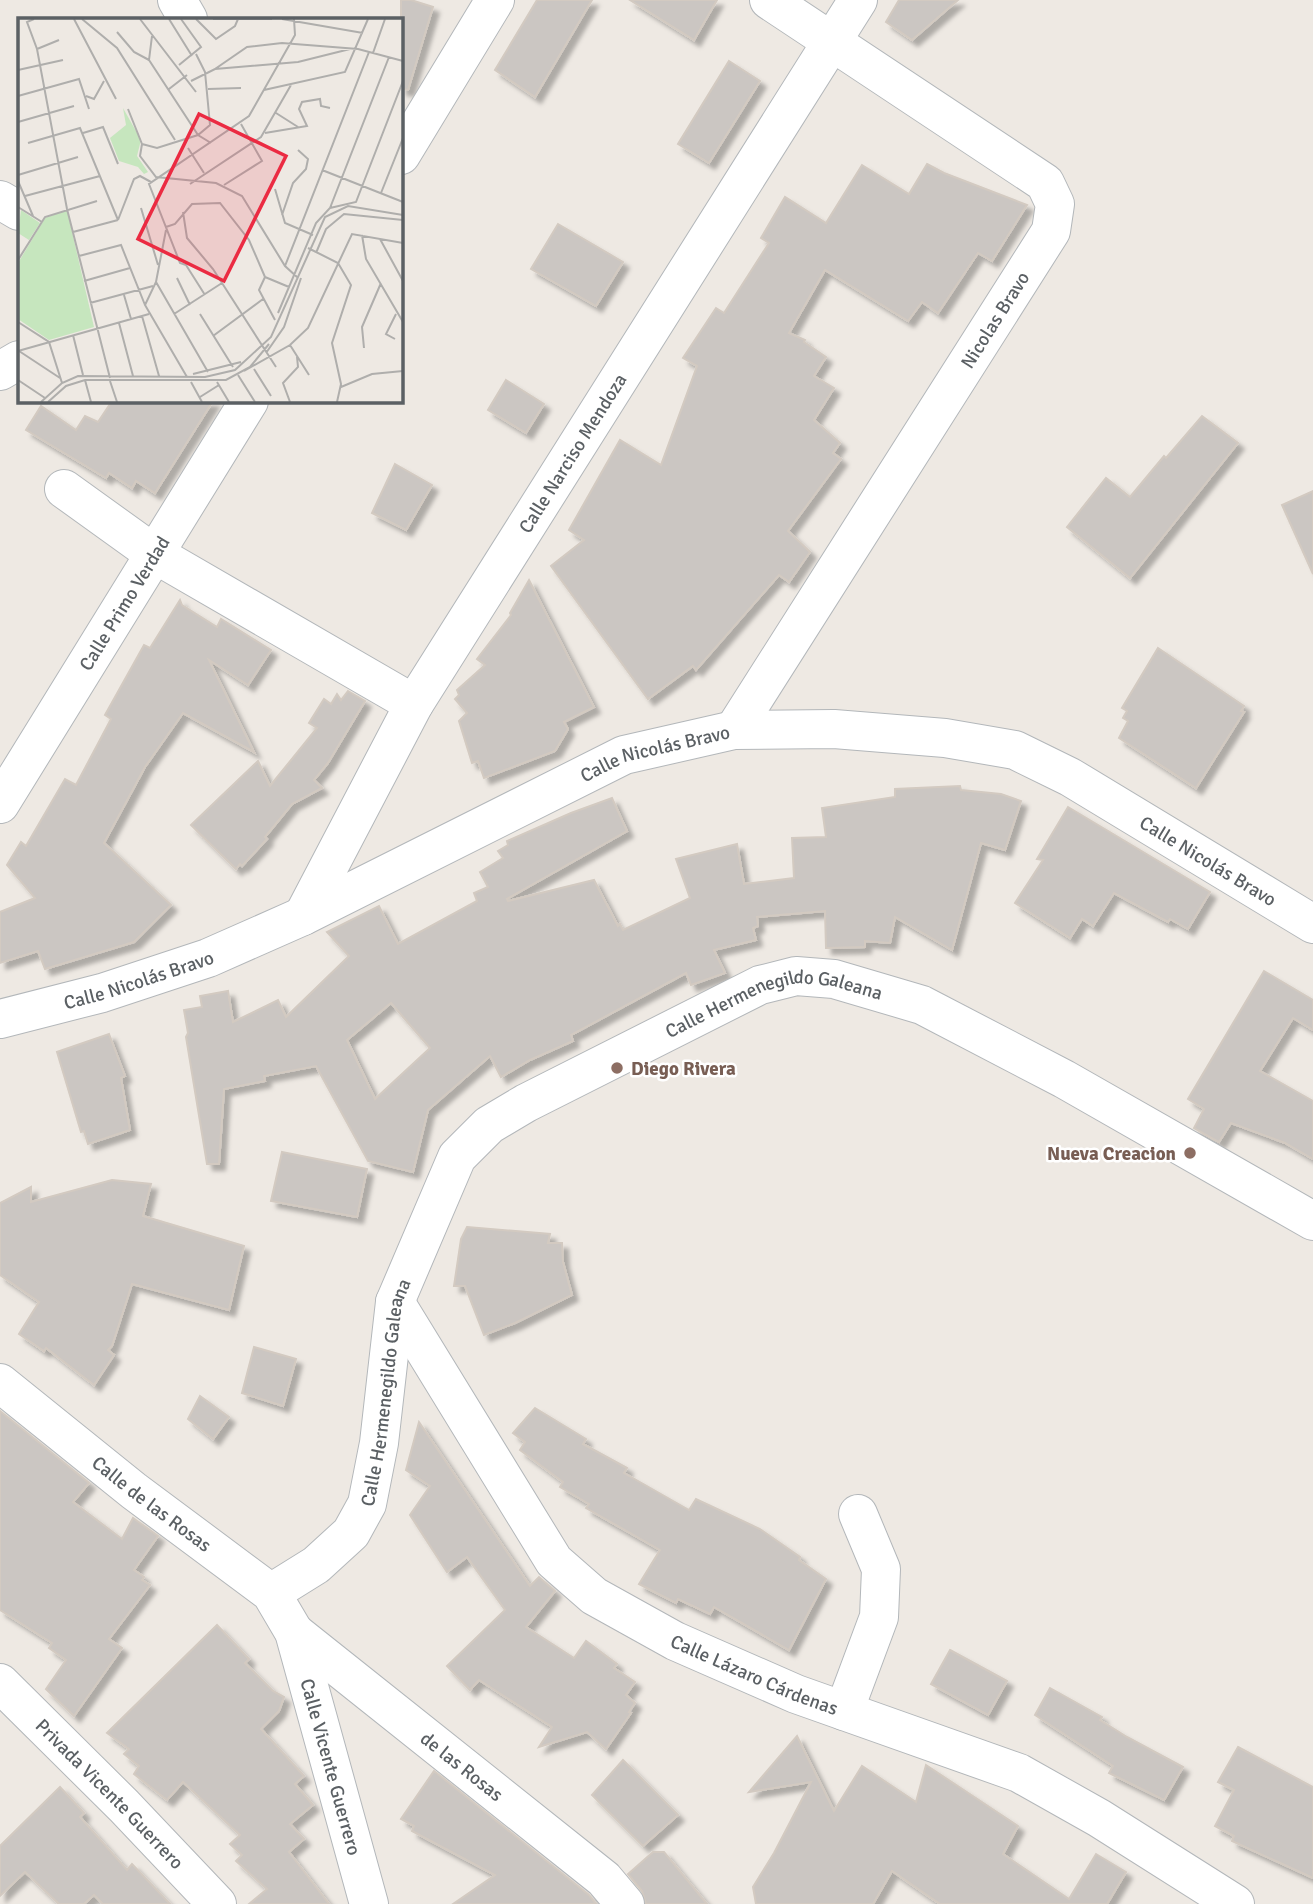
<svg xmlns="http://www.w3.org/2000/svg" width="1313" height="1904" viewBox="0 0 1313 1904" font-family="Signika,sans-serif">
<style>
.building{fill:#cbc6c2;stroke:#d3cac1;stroke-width:2;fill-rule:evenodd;filter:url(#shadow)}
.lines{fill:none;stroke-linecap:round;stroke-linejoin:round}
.minor-casing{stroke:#b3b7ba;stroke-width:40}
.minor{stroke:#fff;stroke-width:38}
.education-dot{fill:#8d6e63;stroke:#fff;stroke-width:2.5}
.labels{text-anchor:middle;stroke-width:5;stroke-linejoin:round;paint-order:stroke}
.street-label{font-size:19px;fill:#5b6064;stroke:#fff}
.education-label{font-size:19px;font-weight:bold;fill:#785e54;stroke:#fff;text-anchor:start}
.inset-road{fill:none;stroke:#afaeac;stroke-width:2}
.view{fill:#eb2b42;fill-opacity:0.15;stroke:#eb2b42;stroke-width:3.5}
.inset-edge{fill:none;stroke:#5b6064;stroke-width:3.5}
</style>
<defs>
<filter id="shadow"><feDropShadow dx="6" dy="6" stdDeviation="2" flood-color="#0004"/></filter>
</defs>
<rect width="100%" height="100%" fill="#eee9e3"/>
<g class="building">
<path d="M401,0H411L433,7L408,90L401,89Z"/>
<path d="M537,0H592L535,97L495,70Z"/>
<path d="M630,0H717L694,40Z"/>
<path d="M899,0H958L912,40L886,22Z"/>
<path d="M729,61L760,81L709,163L678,144Z"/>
<path d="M927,164L944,173L1027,205L992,261L978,253L938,313L922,302L908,321L825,270L789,333L805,340L804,342L826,357L814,376L834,388L814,420L840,443L833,453L841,459L788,531L810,552L789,582L779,575L696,670L693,666L648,699L551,566L584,540L569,530L620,440L661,465L697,366L683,358L716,308L724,313L769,243L761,238L785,197L826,223L862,165L909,194Z"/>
<path d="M558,224L623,262L596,306L531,269Z"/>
<path d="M506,380L544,404L526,433L488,410Z"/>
<path d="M112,401H213L155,493L136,481L132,488L109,473L106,478L26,430L41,406L76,430L85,416L98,422Z"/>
<path d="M1202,416L1238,443L1130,578L1067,527L1106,478L1130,497L1164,456L1166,458Z"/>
<path d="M395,464L432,485L406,530L372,513Z"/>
<path d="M1313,491V574L1282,505Z"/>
<path d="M529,580L594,707L564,722L568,729L555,751L484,778L478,761L472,763L459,721L467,713L455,699L459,695L457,690L485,665L477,659L511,615L510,613Z"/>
<path d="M180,600L182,605L217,627L221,619L271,650L248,685L209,660L254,752L183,713L145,767L104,843L171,905L134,942L45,969L38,951L0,963V912L35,898L7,865L21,842L26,846L65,779L76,785L111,719L105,715L144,645L150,648Z"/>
<path d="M1158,648L1244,706L1241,711L1244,712L1196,788L1119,738L1128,721L1123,718L1127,711L1122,708Z"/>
<path d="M348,691L365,701L328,763L314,780L322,788L292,804L265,837L267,839L242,866L240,864L236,869L191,825L258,761L270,786L317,728L309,723L324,699L331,704L337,694L341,700Z"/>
<path d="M960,786L961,790L1001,794L1021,801L1005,850L981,843L952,950L895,917L890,943L865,941V947L826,948L825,911L757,917L758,926L753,928L756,940L714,950L725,973L691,985L686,973L571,1035L573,1041L530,1060L501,1077L490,1056L428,1110L413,1172L368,1161L316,1066L264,1076L265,1081L224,1089L219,1164H207L186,1037L188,1033L184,1010L202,1007L200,996L228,991L233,1022L278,1000L286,1017L349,956L327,932L379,906L398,944L477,901L474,893L488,887L480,872L503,858L498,851L508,845L507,841L571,813L612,798L627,831L507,899L508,901L594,880L618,926L620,924L623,930L690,898L676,859L737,844L744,884L794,878L792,838L826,837L822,808L895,797V789ZM391,1003L430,1048L375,1099L347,1040Z"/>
<path d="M1068,807L1210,892L1188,929L1170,919L1168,922L1114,893L1093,926L1082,919L1070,938L1015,903L1043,860L1037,859Z"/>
<path d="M1264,971L1313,1000V1030L1293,1018L1260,1071L1313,1101V1159L1285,1143L1231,1123L1219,1142L1194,1128L1204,1109L1188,1099Z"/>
<path d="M109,1034L125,1076L121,1078L130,1130L88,1144L84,1131L81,1132L57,1052Z"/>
<path d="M282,1152L367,1169L357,1217L271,1201Z"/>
<path d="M112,1180L151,1184L143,1216L244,1246L229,1310L132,1284L112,1346L108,1350L114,1355L94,1385L46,1348L44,1351L19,1334L39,1302L0,1275V1203L31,1187V1202Z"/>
<path d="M467,1227L550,1234L548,1243H562L563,1262L572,1295L515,1323L484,1335L465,1286H454L461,1239Z"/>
<path d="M254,1347L296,1359L283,1406L242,1393Z"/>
<path d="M200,1396L229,1417L213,1439L188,1419Z"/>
<path d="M535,1408L586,1439L583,1444L627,1468L624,1473L689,1510L696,1499L760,1529L800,1557L799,1560L826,1579L789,1650L714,1607L710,1614L678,1599L676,1603L639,1584L660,1550L586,1508L589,1504L560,1487L563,1482L520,1450L525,1442L513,1433Z"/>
<path d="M0,1411L89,1483L73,1502L122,1539L133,1518L158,1536L134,1570L144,1577L142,1580L150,1585L109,1639L122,1648L74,1716L46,1689L66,1660L49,1648L52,1643L0,1610Z"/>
<path d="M419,1422L530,1586L539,1577L555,1591L526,1627L574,1658L586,1641L617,1664L614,1668L635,1682L626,1695L635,1703L629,1712L631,1713L606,1749L587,1732L539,1747L552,1727L479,1680L470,1690L447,1666L505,1610L467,1557L447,1572L410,1515L430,1486L406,1470Z"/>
<path d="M217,1625L249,1659L245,1663L273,1691L284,1697L279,1711L261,1729L304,1776L295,1784L313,1805L290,1824L304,1839L289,1852L329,1904H249L267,1889L236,1861L242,1855L230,1844L240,1835L183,1782L167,1800L134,1774L139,1766L124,1754L129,1749L107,1733Z"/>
<path d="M950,1650L1007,1681L988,1715L931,1684Z"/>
<path d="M1050,1688L1102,1717L1100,1720L1127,1737L1183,1767L1164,1800L1109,1773L1113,1766L1035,1715Z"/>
<path d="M797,1736L834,1811L862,1766L916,1802L926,1765L1018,1826L1003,1854L1069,1899L1096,1854L1126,1872L1107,1904H940L892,1871L873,1904H756L753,1887L774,1853L811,1782L749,1792Z"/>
<path d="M1238,1747L1313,1787V1878L1232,1841L1234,1836L1215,1826L1234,1790L1218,1782Z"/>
<path d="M623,1760L678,1815L643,1846L592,1795Z"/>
<path d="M434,1771L589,1895L596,1904H453L495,1875L412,1831L414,1826L401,1819Z"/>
<path d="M60,1787L84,1813L80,1817L127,1870L132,1864L170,1904H103L94,1895L84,1904H59L25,1872L0,1896V1846Z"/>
<path d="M653,1852H664L707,1904H646L642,1891L628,1874Z"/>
</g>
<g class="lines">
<g class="minor-casing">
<g id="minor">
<path d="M177,0L188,19"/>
<path d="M401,155L495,0"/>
<path d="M0,200L19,211"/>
<path d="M0,371L19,360"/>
<path d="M64,489L153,553L414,704"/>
<path id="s1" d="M734,730L1051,231L1055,204L1045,183L769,0"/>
<path id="s2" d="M0,804L249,401"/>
<path id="s3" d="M303,916L414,704L858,0"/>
<path id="s4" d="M0,1019L102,993L208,958L303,916L624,755L734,730L834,729L945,738L1015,750L1070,777L1313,924"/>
<path id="s5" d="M395,1302L554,1561L594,1596L675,1641L796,1694L1019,1773L1099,1818L1235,1904"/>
<path id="s6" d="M0,1383L134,1491L271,1593L294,1632L369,1904"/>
<path id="s7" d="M271,1593L316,1565L351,1533L367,1504L379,1443L395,1302L457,1157L489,1125L526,1103L760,985L796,976L834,979L922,1005L1064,1079L1313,1221"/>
<path id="s8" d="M294,1632L604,1879L625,1904"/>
<path id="s9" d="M0,1683L124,1806L217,1904"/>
<path d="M844,1711L879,1617L881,1569L858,1514"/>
</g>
</g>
<use href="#minor" class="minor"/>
</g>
<g class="education-dot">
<circle cx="617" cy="1068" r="7"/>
<circle cx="1190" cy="1153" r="7"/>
</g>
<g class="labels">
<g class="street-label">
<text dy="7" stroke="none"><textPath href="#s1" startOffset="486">Nicolas Bravo</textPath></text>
<text dy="7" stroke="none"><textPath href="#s3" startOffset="536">Calle Narciso Mendoza</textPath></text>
<text dy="7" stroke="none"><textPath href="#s2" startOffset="236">Calle Primo Verdad</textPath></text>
<text dy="7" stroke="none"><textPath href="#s4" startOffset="710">Calle Nicolás Bravo</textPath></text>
<text dy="7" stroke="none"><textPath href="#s4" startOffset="1298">Calle Nicolás Bravo</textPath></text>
<text dy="7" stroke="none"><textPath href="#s4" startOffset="144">Calle Nicolás Bravo</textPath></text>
<text dy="7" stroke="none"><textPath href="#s7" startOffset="856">Calle Hermenegildo Galeana</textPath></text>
<text dy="7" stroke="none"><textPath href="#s7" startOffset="247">Calle Hermenegildo Galeana</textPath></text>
<text dy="7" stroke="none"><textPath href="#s6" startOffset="194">Calle de las Rosas</textPath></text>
<text dy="7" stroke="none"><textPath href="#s5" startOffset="536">Calle Lázaro Cárdenas</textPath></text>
<text dy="7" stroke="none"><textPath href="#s8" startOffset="215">de las Rosas</textPath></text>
<text dy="7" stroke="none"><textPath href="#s6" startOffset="528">Calle Vicente Guerrero</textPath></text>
<text dy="7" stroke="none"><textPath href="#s9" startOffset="156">Privada Vicente Guerrero</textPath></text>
</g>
<g class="education-label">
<text x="631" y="1075">Diego Rivera</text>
<text x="1176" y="1160" text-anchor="end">Nueva Creacion</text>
</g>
</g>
<g transform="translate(18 18)">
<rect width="385" height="385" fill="#eee9e3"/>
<path d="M105,90L123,122L119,138L130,154L126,156L120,149L101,143L92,120L108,107ZM3,192L22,205L11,222L0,215ZM49,192L76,309L31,322L0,301V245L27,200Z" fill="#c6e6be"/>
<path class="inset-road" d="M16,1L9,4L19,31L49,191L92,360M56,1L98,81M64,1L99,30L157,122M122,1L178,74M151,1L174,38M178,1L198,21L217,8L220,1M195,1H254M264,1L345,15M99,14L116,34L131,42M19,31L41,22M355,35L367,1M131,42L180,117L193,125M131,42L134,18M161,47L183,29L163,1M197,51L229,29L264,25L340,31L385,43M0,52L45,42M173,63L197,51L280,44L332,31M151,71L169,57M190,71L223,70M246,72L327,54L350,1M0,78L61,61L71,91M68,78L76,81L86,63M110,91L124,126M258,95L280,109M0,104L56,88M65,115L85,109L100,146M247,115L289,108L281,91L284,84L302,81L303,88L312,90M10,125L62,110L100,202M124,126L122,138L138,159L198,165L224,178L267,248L279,259M124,126L139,130L180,117L192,107L187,54L178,36M170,130L186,155M304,152L385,184M0,157L60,139M0,163L15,198M172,166L243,119L273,67M206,167L244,143L223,106M257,171L267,205L295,217M363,175L385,120M7,178L82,158M0,189L24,204M123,190L140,247M312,190L338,184L385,63M165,194L169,220L195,251L258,349M264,197L275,165L288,151L290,141L280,132M100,202L116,161L122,158L133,164M148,209L157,206L174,186L202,185L231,222L247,259M148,212L138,264L127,287L169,359M55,214L100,202M344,217L348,241L385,304M362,221L385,263M290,230L320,245L333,267L314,325L323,366L319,384M298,235L308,211L326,196L385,202M61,238L103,227L127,287M0,242L27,199L79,183M267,248L351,34M247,259L241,272L257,302M247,259L271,269M159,260L172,287M66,263L112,250M138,264L190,354M106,277L113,301M187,277L168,247L162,245L131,166L231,98L277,17L276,1M72,285L135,268M260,295L298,205L312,190L371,39M156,296L204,265M182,296L215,349M124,298L141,358M0,304L31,324L44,365M101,305L115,358M55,317L65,357M195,318L245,281M377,321L368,316L378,296M272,327L291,357M346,330L344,309L363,265M0,333L131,296M1,333L42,360M248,335L266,309L283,260M236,351L253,378M226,353L272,327L290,310L334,216L385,225M175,356L223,344M220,357L237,384M0,362L27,380M67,362L73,384M92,363L99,384M173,364L184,384M199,364L211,384M323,369L354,356L385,353M182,379L201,367M23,384L44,365L60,358L187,359L217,352L253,319L307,199L330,188L385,197M30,384L48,368L67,362H208L232,349L251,326M272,384L265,365L280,349L279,339"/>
<path class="view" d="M181,96L268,138L206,263L120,221Z"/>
<rect width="385" height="385" class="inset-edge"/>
</g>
</svg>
